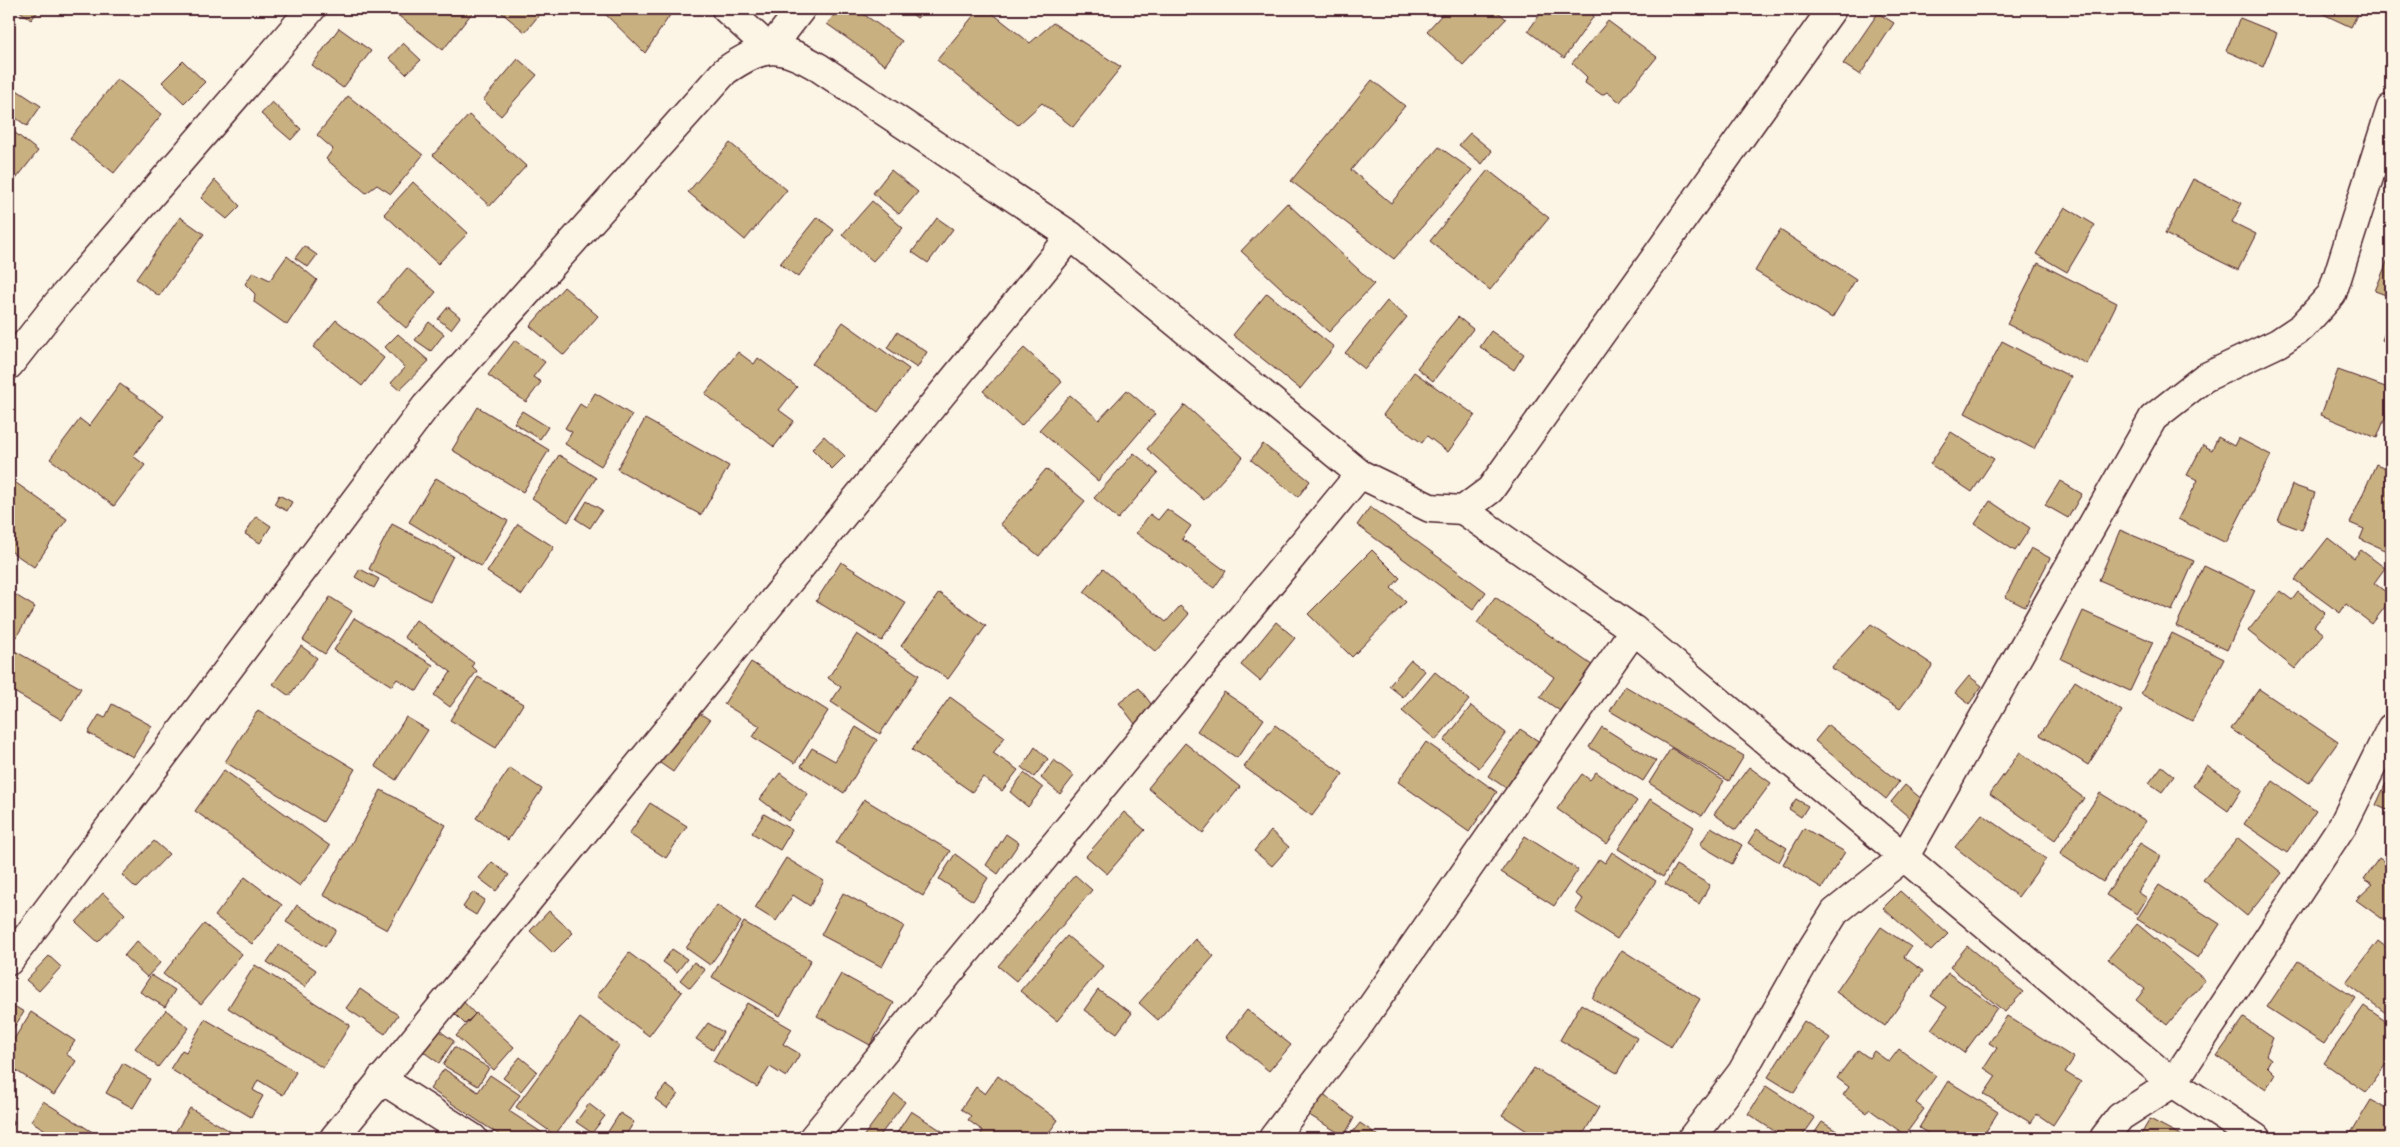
<svg xmlns="http://www.w3.org/2000/svg" width="2400" height="1147" viewBox="0 0 2400 1147" font-family="Dekko,sans-serif">
<style>
.building{fill:#c9b080;stroke:#4a1f2b}
.lines{fill:none;stroke-linecap:round;stroke-linejoin:round}
.street-casing{stroke:#4a1f2b;stroke-width:31}
.secondary-casing{stroke:#4a1f2b;stroke-width:31}
.street{stroke:#fcf5e5;stroke-width:28}
.secondary{stroke:#fcf5e5;stroke-width:28}
</style>
<rect width="100%" height="100%" fill="#fcf5e5"/>
<filter id="ink" filterUnits="userSpaceOnUse"><feTurbulence type="fractalNoise" baseFrequency=".02" numOctaves="2"/><feDisplacementMap in="SourceGraphic" scale="10" xChannelSelector="R" yChannelSelector="G"/><feConvolveMatrix kernelMatrix="1 2 1 2 8 2 1 2 1" color-interpolation-filters="sRGB"/></filter>
<g filter="url(#ink)">
<g class="building">
<path d="M17,9H40L31,20Z"/>
<path d="M392,9H475L443,50L391,10Z"/>
<path d="M497,9H544L525,32Z"/>
<path d="M600,9H669L672,12L645,53Z"/>
<path d="M839,9H856L902,41L885,65L827,24Z"/>
<path d="M906,9H927L917,18Z"/>
<path d="M979,9H987L1030,43L1053,23L1121,67L1073,127L1042,103L1018,125L937,60Z"/>
<path d="M1447,9H1495L1506,19L1463,65L1427,31Z"/>
<path d="M1544,9H1584L1594,16L1564,58L1528,31Z"/>
<path d="M2322,9H2360L2351,27L2321,13Z"/>
<path d="M1878,13L1894,23L1860,75L1843,64Z"/>
<path d="M2240,18L2277,33L2263,67L2226,51Z"/>
<path d="M1608,21L1657,57L1620,102L1607,92L1602,95L1585,83L1587,77L1572,63Z"/>
<path d="M339,28L371,51L343,88L312,65Z"/>
<path d="M403,43L421,60L406,74L389,58Z"/>
<path d="M518,59L537,75L501,116L483,100Z"/>
<path d="M183,61L205,82L184,103L162,82Z"/>
<path d="M117,79L162,114L114,173L70,138Z"/>
<path d="M1372,80L1405,106L1351,170L1391,203L1439,147L1472,170L1394,259L1291,181Z"/>
<path d="M9,85L41,106L27,126L9,113Z"/>
<path d="M348,96L423,155L391,194L377,185L366,193L326,159L333,149L317,135Z"/>
<path d="M272,102L301,129L291,140L261,114Z"/>
<path d="M469,115L526,166L490,206L433,155Z"/>
<path d="M9,128L38,151L9,188Z"/>
<path d="M1470,133L1492,151L1482,164L1459,145Z"/>
<path d="M730,143L787,190L745,240L688,192Z"/>
<path d="M891,170L918,192L899,214L873,193Z"/>
<path d="M1488,170L1549,218L1490,290L1430,241Z"/>
<path d="M2193,179L2242,203L2232,222L2256,234L2238,270L2165,234Z"/>
<path d="M215,180L240,206L227,219L201,198Z"/>
<path d="M413,182L468,233L438,264L384,214Z"/>
<path d="M872,201L903,228L873,261L842,235Z"/>
<path d="M1287,203L1374,284L1329,332L1241,251Z"/>
<path d="M2065,207L2095,225L2067,272L2036,254Z"/>
<path d="M180,217L204,234L159,296L136,279Z"/>
<path d="M817,217L834,230L798,277L780,264Z"/>
<path d="M937,218L953,229L928,263L912,252Z"/>
<path d="M1780,230L1856,279L1832,318L1755,271Z"/>
<path d="M304,246L317,255L308,267L295,258Z"/>
<path d="M287,256L317,280L287,325L254,302L255,294L245,284L253,272L270,280Z"/>
<path d="M2389,257L2391,258V297L2375,291Z"/>
<path d="M2038,263L2117,303L2087,364L2007,324Z"/>
<path d="M407,268L436,292L406,328L377,303Z"/>
<path d="M564,287L598,316L564,355L530,326Z"/>
<path d="M1267,293L1334,347L1300,389L1233,335Z"/>
<path d="M1387,301L1407,317L1365,369L1345,353Z"/>
<path d="M448,307L460,317L451,329L438,319Z"/>
<path d="M1458,317L1473,329L1433,381L1417,368Z"/>
<path d="M2391,318V344L2382,340Z"/>
<path d="M336,320L384,358L362,386L313,347Z"/>
<path d="M429,322L444,334L431,351L415,340Z"/>
<path d="M843,322L909,369L878,412L812,364Z"/>
<path d="M1491,331L1524,354L1514,370L1480,347Z"/>
<path d="M897,332L927,352L917,368L887,348Z"/>
<path d="M398,334L429,361L399,390L391,383L405,368L385,347Z"/>
<path d="M515,340L545,362L533,377L541,382L526,402L488,375Z"/>
<path d="M2002,341L2071,377L2034,449L1965,413Z"/>
<path d="M1024,348L1062,382L1021,426L983,391Z"/>
<path d="M738,352L754,364L758,358L797,387L779,410L794,421L774,447L705,394Z"/>
<path d="M2338,370L2391,389V403L2377,438L2321,415Z"/>
<path d="M1414,372L1475,415L1448,452L1427,436L1422,443L1383,415Z"/>
<path d="M120,384L164,416L133,456L145,465L114,506L50,459L80,419L89,426Z"/>
<path d="M1127,390L1155,414L1098,481L1039,430L1070,395L1099,420Z"/>
<path d="M595,393L632,415L601,466L565,444L572,432L565,428L580,404L586,408Z"/>
<path d="M1185,405L1243,457L1204,500L1147,449Z"/>
<path d="M478,407L549,450L523,492L452,450Z"/>
<path d="M522,411L548,427L540,439L514,423Z"/>
<path d="M645,419L729,466L701,515L617,469Z"/>
<path d="M1951,432L1994,459L1972,492L1930,464Z"/>
<path d="M824,436L845,456L832,469L812,449Z"/>
<path d="M2218,437L2234,446L2238,438L2271,455L2226,543L2178,519L2198,480L2187,475L2203,445L2212,450Z"/>
<path d="M1263,444L1310,481L1298,497L1251,460Z"/>
<path d="M1134,453L1158,473L1118,519L1094,498Z"/>
<path d="M559,455L596,478L568,522L532,498Z"/>
<path d="M2376,464L2391,470V553L2360,539L2364,529L2350,523Z"/>
<path d="M1046,469L1085,501L1039,556L1000,524Z"/>
<path d="M9,478L67,519L34,567L9,550Z"/>
<path d="M436,478L508,521L481,566L409,522Z"/>
<path d="M2060,481L2082,494L2068,518L2045,505Z"/>
<path d="M2292,485L2315,493L2302,530L2278,521Z"/>
<path d="M279,495L292,502L287,511L274,504Z"/>
<path d="M587,501L602,510L590,528L576,519Z"/>
<path d="M1990,501L2030,528L2015,551L1975,524Z"/>
<path d="M1370,507L1486,592L1473,610L1357,525Z"/>
<path d="M1167,509L1191,526L1182,539L1226,571L1214,588L1136,533L1150,514L1158,520Z"/>
<path d="M256,516L271,526L260,543L245,534Z"/>
<path d="M392,524L453,556L430,601L369,569Z"/>
<path d="M518,524L554,547L522,595L487,572Z"/>
<path d="M2120,530L2194,561L2172,611L2099,580Z"/>
<path d="M2328,538L2354,558L2361,550L2385,568L2374,583L2391,596V599L2372,624L2346,604L2340,613L2295,580Z"/>
<path d="M2031,548L2050,558L2025,607L2005,597Z"/>
<path d="M1372,550L1400,578L1391,588L1406,602L1352,657L1308,614Z"/>
<path d="M841,562L906,603L882,641L816,601Z"/>
<path d="M2204,566L2255,590L2227,650L2176,626Z"/>
<path d="M360,569L379,579L374,588L355,577Z"/>
<path d="M1103,569L1166,622L1180,606L1189,614L1156,652L1084,592Z"/>
<path d="M9,591L35,607L16,637L9,633Z"/>
<path d="M2280,591L2292,600L2298,592L2325,613L2314,626L2324,634L2295,669L2248,631Z"/>
<path d="M939,593L986,626L948,679L901,646Z"/>
<path d="M330,597L352,611L325,654L303,640Z"/>
<path d="M1495,597L1596,668L1563,713L1540,697L1554,677L1477,623Z"/>
<path d="M2083,611L2153,642L2130,691L2061,659Z"/>
<path d="M354,618L433,665L417,691L397,679L392,686L334,650Z"/>
<path d="M416,620L474,663L472,666L477,671L450,707L434,695L451,672L404,637Z"/>
<path d="M1276,622L1295,638L1260,681L1241,665Z"/>
<path d="M1871,624L1933,665L1900,709L1831,668Z"/>
<path d="M2172,633L2224,659L2192,721L2141,694Z"/>
<path d="M857,634L919,675L880,734L831,702L841,687L828,678Z"/>
<path d="M301,646L317,658L289,696L273,684Z"/>
<path d="M13,650L81,688L62,720L9,689V658Z"/>
<path d="M1411,660L1425,671L1403,697L1389,686Z"/>
<path d="M751,662L828,711L795,763L753,737L760,726L724,704Z"/>
<path d="M1435,672L1469,700L1436,740L1402,711Z"/>
<path d="M1969,676L1982,686L1969,704L1955,693Z"/>
<path d="M478,677L523,704L496,748L450,720Z"/>
<path d="M2075,681L2122,711L2088,765L2040,735Z"/>
<path d="M1625,686L1744,756L1729,781L1610,711Z"/>
<path d="M1139,688L1155,709L1135,724L1119,703Z"/>
<path d="M2259,689L2338,742L2309,783L2231,729Z"/>
<path d="M1224,692L1264,719L1237,758L1197,731Z"/>
<path d="M950,697L1005,737L993,753L1018,770L1002,791L983,777L972,792L912,750Z"/>
<path d="M112,704L152,726L133,757L88,733L99,715L105,718Z"/>
<path d="M689,706L710,720L673,772L653,758Z"/>
<path d="M1471,706L1506,733L1479,768L1444,741Z"/>
<path d="M258,710L355,769L323,822L225,762Z"/>
<path d="M406,717L428,730L396,780L375,766Z"/>
<path d="M1275,725L1343,774L1312,816L1244,767Z"/>
<path d="M1828,725L1899,782L1886,799L1815,741Z"/>
<path d="M856,727L877,740L844,793L801,766L812,748L835,761Z"/>
<path d="M1602,727L1656,761L1643,781L1589,747Z"/>
<path d="M1520,729L1543,744L1512,792L1488,776Z"/>
<path d="M1426,742L1497,792L1469,832L1398,782Z"/>
<path d="M1185,743L1240,787L1203,833L1148,788Z"/>
<path d="M1035,747L1048,759L1034,777L1022,768Z"/>
<path d="M1671,748L1724,781L1702,816L1649,783Z"/>
<path d="M2020,752L2084,798L2055,840L1990,794Z"/>
<path d="M1054,760L1074,776L1060,794L1041,778Z"/>
<path d="M2207,765L2242,789L2228,811L2193,786Z"/>
<path d="M2162,766L2174,776L2162,792L2149,783Z"/>
<path d="M1749,767L1771,783L1736,830L1714,814Z"/>
<path d="M510,768L542,789L508,840L476,818Z"/>
<path d="M224,770L330,846L300,886L195,811Z"/>
<path d="M1596,772L1637,801L1607,844L1557,809L1582,774L1590,780Z"/>
<path d="M780,773L808,794L788,821L760,799Z"/>
<path d="M1024,773L1043,788L1028,807L1010,792Z"/>
<path d="M2273,781L2316,811L2287,853L2244,824Z"/>
<path d="M2386,783L2391,786L2389,811L2376,805Z"/>
<path d="M1905,785L1924,801L1910,818L1891,802Z"/>
<path d="M381,790L446,825L387,930L323,895Z"/>
<path d="M2100,793L2146,821L2103,882L2060,854Z"/>
<path d="M864,799L950,851L923,896L836,843Z"/>
<path d="M1650,799L1694,827L1663,877L1618,849Z"/>
<path d="M1796,799L1808,806L1801,817L1789,809Z"/>
<path d="M650,803L687,826L666,858L629,834Z"/>
<path d="M1124,812L1145,830L1107,874L1086,856Z"/>
<path d="M764,814L792,830L780,850L752,833Z"/>
<path d="M1982,814L2046,859L2018,897L1955,847Z"/>
<path d="M1711,827L1742,845L1732,864L1700,845Z"/>
<path d="M1804,828L1845,852L1822,888L1783,864Z"/>
<path d="M1757,829L1787,848L1779,862L1748,843Z"/>
<path d="M1271,831L1289,847L1272,866L1254,851Z"/>
<path d="M1006,834L1019,843L998,874L986,865Z"/>
<path d="M1525,836L1578,870L1554,906L1501,872Z"/>
<path d="M2238,838L2282,873L2247,916L2203,880Z"/>
<path d="M154,841L169,854L136,888L122,875Z"/>
<path d="M2140,843L2161,856L2138,892L2147,898L2137,914L2106,895Z"/>
<path d="M1612,852L1656,881L1617,939L1575,912L1583,899L1575,894L1599,859L1605,863Z"/>
<path d="M955,854L988,878L973,901L939,879Z"/>
<path d="M786,858L824,881L810,906L793,895L776,921L755,908Z"/>
<path d="M2379,858L2391,866V925L2356,900L2373,884L2364,879Z"/>
<path d="M492,862L509,875L496,891L479,878Z"/>
<path d="M1676,865L1710,885L1699,904L1665,884Z"/>
<path d="M1075,875L1092,890L1016,981L998,966Z"/>
<path d="M245,877L282,905L252,944L215,916Z"/>
<path d="M2159,885L2220,924L2198,958L2137,919Z"/>
<path d="M1900,891L1948,934L1931,951L1883,908Z"/>
<path d="M473,892L485,900L476,915L463,907Z"/>
<path d="M103,893L125,914L98,942L76,922Z"/>
<path d="M843,893L904,926L882,967L821,935Z"/>
<path d="M297,905L336,930L325,947L286,922Z"/>
<path d="M717,905L741,922L710,965L686,948Z"/>
<path d="M549,911L573,933L553,953L530,931Z"/>
<path d="M744,922L811,960L780,1016L712,977Z"/>
<path d="M204,924L242,954L201,1004L163,974Z"/>
<path d="M2137,924L2205,980L2167,1025L2136,1000L2145,989L2108,959Z"/>
<path d="M1881,927L1911,947L1904,957L1923,971L1885,1026L1836,992Z"/>
<path d="M1067,936L1103,966L1057,1021L1020,991Z"/>
<path d="M1195,939L1214,956L1158,1020L1139,1003Z"/>
<path d="M137,941L161,962L147,977L124,956Z"/>
<path d="M2378,941L2391,951V1017L2346,983Z"/>
<path d="M279,945L316,970L305,987L267,962Z"/>
<path d="M1967,946L2023,992L2005,1012L1950,967Z"/>
<path d="M672,949L687,959L677,972L663,962Z"/>
<path d="M1622,950L1700,999L1671,1047L1592,998Z"/>
<path d="M629,953L682,992L649,1036L597,996Z"/>
<path d="M49,956L61,967L39,991L26,980Z"/>
<path d="M2298,961L2355,998L2324,1044L2267,1007Z"/>
<path d="M694,962L705,970L690,988L680,980Z"/>
<path d="M255,965L350,1025L323,1068L228,1008Z"/>
<path d="M1948,973L1997,1008L1964,1053L1931,1029L1947,1007L1931,996Z"/>
<path d="M841,974L894,1003L870,1045L817,1016Z"/>
<path d="M151,975L175,990L165,1007L140,992Z"/>
<path d="M360,989L398,1015L385,1034L346,1008Z"/>
<path d="M1098,990L1132,1013L1117,1033L1084,1010Z"/>
<path d="M462,1000L475,1014L465,1024L451,1010Z"/>
<path d="M9,1003L24,1012L9,1035Z"/>
<path d="M747,1003L792,1029L783,1044L800,1054L786,1077L770,1067L757,1087L713,1061Z"/>
<path d="M1581,1004L1637,1038L1617,1073L1560,1040Z"/>
<path d="M2364,1006L2391,1025V1057L2366,1092L2324,1063Z"/>
<path d="M166,1010L189,1028L158,1067L135,1048Z"/>
<path d="M1247,1010L1291,1045L1269,1071L1226,1037Z"/>
<path d="M31,1012L75,1041L66,1054L76,1061L54,1095L9,1066V1047Z"/>
<path d="M476,1013L514,1047L494,1070L456,1036Z"/>
<path d="M2007,1016L2074,1058L2065,1072L2081,1082L2053,1125L2037,1114L2031,1123L1984,1094L1996,1076L1984,1068L1997,1048L1989,1043Z"/>
<path d="M580,1018L619,1046L555,1135L516,1107Z"/>
<path d="M2244,1018L2273,1038L2266,1055L2271,1059L2267,1066L2275,1074L2266,1090L2217,1056Z"/>
<path d="M205,1019L296,1072L283,1095L258,1080L253,1090L263,1096L251,1117L170,1069L182,1050L186,1052Z"/>
<path d="M1804,1021L1830,1038L1794,1093L1768,1077Z"/>
<path d="M708,1023L723,1032L713,1050L696,1039Z"/>
<path d="M437,1029L454,1041L439,1063L422,1051Z"/>
<path d="M454,1047L489,1068L478,1086L443,1065Z"/>
<path d="M1899,1049L1936,1076L1916,1103L1924,1109L1905,1135L1869,1109L1867,1113L1843,1095L1849,1087L1837,1078L1858,1050L1869,1058L1874,1051L1889,1062Z"/>
<path d="M520,1057L537,1071L521,1091L503,1078Z"/>
<path d="M123,1063L150,1079L133,1108L106,1093Z"/>
<path d="M1534,1068L1599,1107L1581,1138H1538L1502,1115Z"/>
<path d="M444,1069L478,1092L490,1075L520,1095L509,1111L550,1138H504L430,1089Z"/>
<path d="M998,1076L1058,1120L1045,1138H978L983,1131L968,1120L971,1116L961,1109L976,1087L985,1094Z"/>
<path d="M1948,1081L1998,1112L1982,1138H1936L1919,1128Z"/>
<path d="M666,1085L678,1094L667,1108L655,1099Z"/>
<path d="M1766,1086L1815,1118L1801,1138H1785L1748,1114Z"/>
<path d="M1321,1092L1354,1118L1344,1136L1309,1115Z"/>
<path d="M895,1094L905,1102L878,1138H862Z"/>
<path d="M2371,1100L2391,1111V1138H2348Z"/>
<path d="M43,1101L102,1138H58L31,1121Z"/>
<path d="M589,1104L605,1116L592,1133L576,1122Z"/>
<path d="M190,1108L242,1138H172Z"/>
<path d="M911,1111L953,1138H899L895,1136Z"/>
<path d="M620,1113L634,1122L624,1138H604Z"/>
<path d="M9,1117L15,1122L9,1131Z"/>
<path d="M2150,1119L2186,1138H2139Z"/>
<path d="M1822,1122L1848,1138H1811Z"/>
<path d="M1360,1123L1382,1138H1348Z"/>
</g>
<g class="lines">
<g class="street-casing">
<g id="street">
<path d="M726,9L770,49L801,9"/>
<path d="M9,365L57,304L311,9"/>
<path d="M1463,510L1634,630L2173,1083L2256,1138"/>
<path d="M381,1079L473,1138"/>
<path d="M334,1138L1071,236"/>
<path d="M813,1138L1360,474"/>
<path d="M1273,1138L1361,1022L1634,630"/>
<path d="M1692,1138L1742,1072L1808,955L1835,912L1905,856L2153,418L2204,378L2278,343L2302,327L2332,294L2391,108"/>
<path d="M2104,1138L2120,1117L2173,1083L2344,823L2391,728"/>
</g>
</g>
<g class="secondary-casing">
<path id="secondary" d="M9,961L426,406L725,71C763,45 778,43 818,67L1071,236L1360,474L1430,508L1463,510L1490,490L1832,9"/>
</g>
<use href="#street" class="street"/>
<use href="#secondary" class="secondary"/>
</g>
</g>
<rect width="2400" height="1147" fill="none" stroke="#fcf5e5" stroke-width="30"/>
<rect x="15" y="15" width="2370" height="1117" fill="none" stroke="#4a1f2b" stroke-width="2" filter="url(#ink)"/>
</svg>
